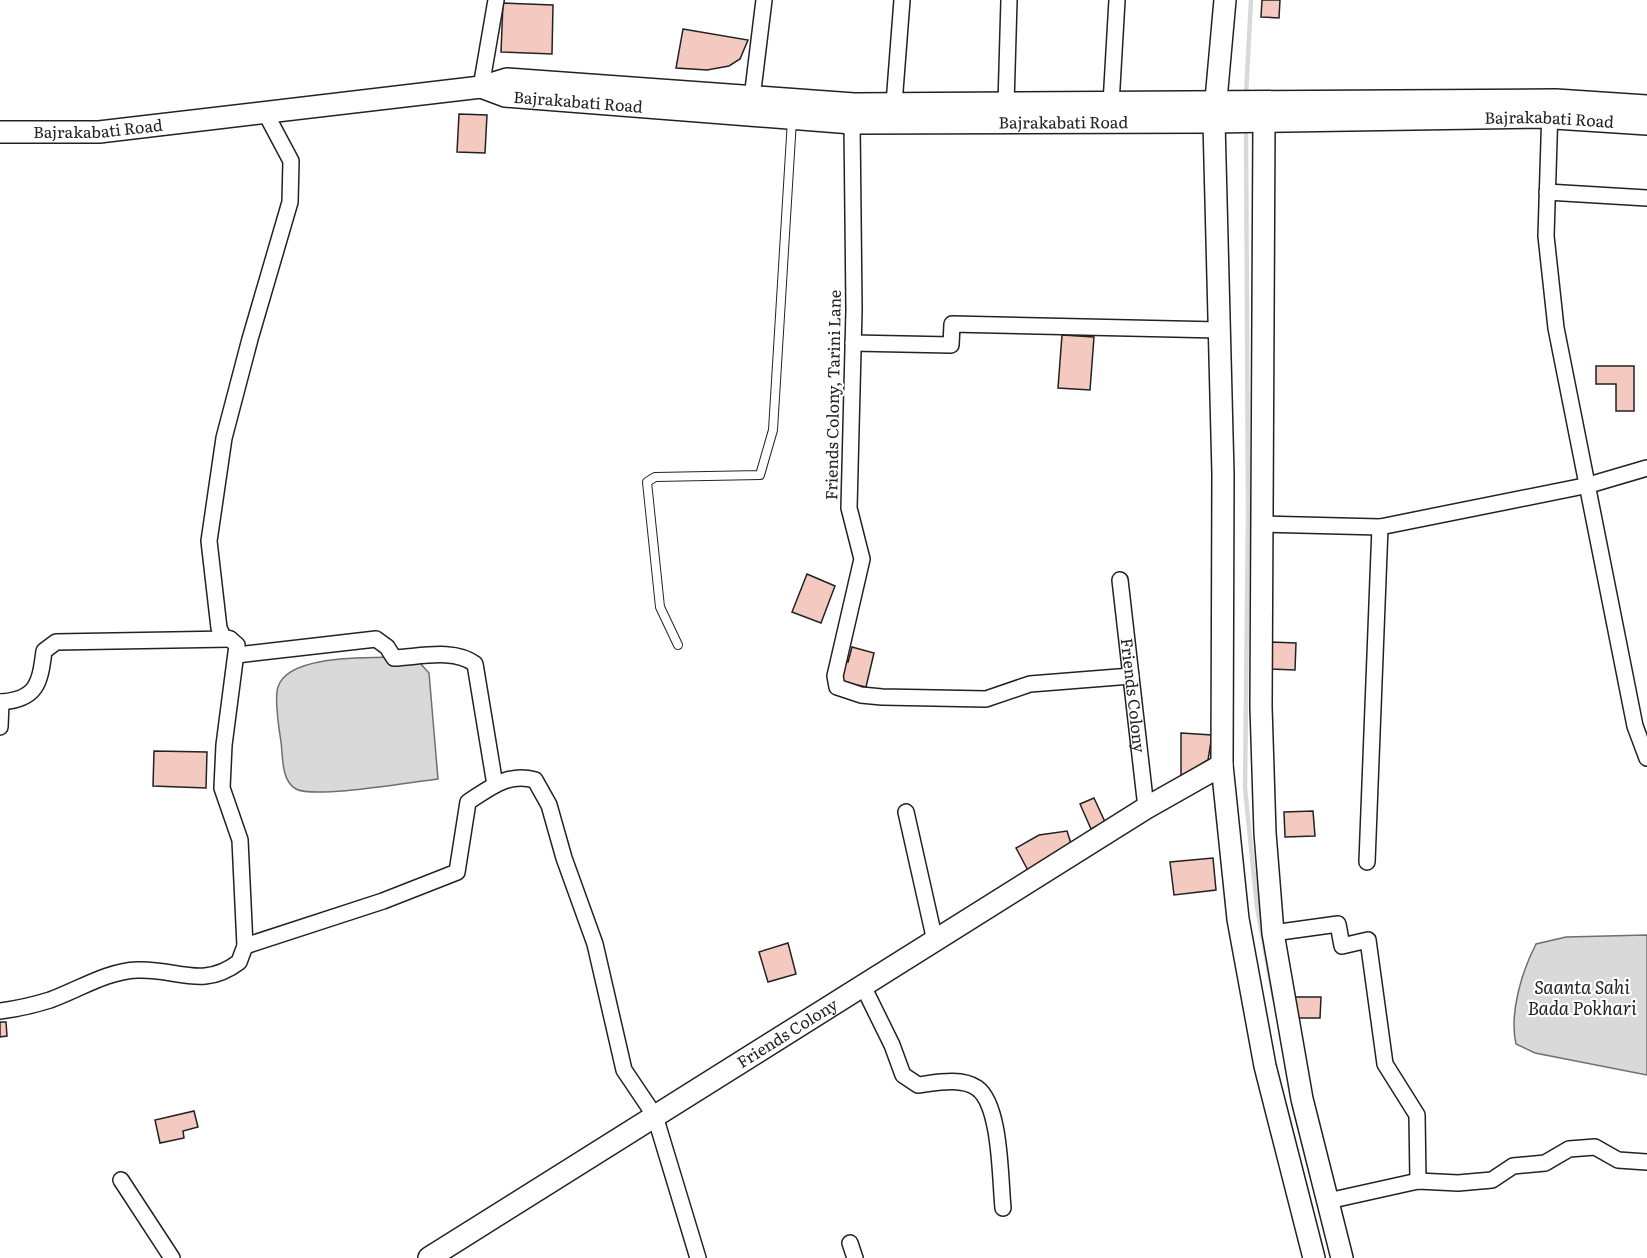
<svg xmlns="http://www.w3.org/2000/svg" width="1647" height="1258" viewBox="0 0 1647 1258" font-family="Literata,serif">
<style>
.water{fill:#d9d9d9;stroke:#6f6f6f;stroke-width:1.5}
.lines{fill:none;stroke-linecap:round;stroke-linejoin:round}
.stream{stroke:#d9d9d9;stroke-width:4.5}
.building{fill:#f3c9c0;stroke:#222;stroke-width:1.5}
.lane-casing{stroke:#222;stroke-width:10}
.street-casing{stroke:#222;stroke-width:18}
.secondary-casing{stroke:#222;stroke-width:24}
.lane{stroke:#fff;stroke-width:8}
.street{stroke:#fff;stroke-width:15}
.secondary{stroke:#fff;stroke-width:21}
.labels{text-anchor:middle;stroke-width:4.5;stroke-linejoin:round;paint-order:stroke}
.street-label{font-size:16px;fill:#222;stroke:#fff}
.water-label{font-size:18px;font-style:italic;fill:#222;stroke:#fff}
</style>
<rect width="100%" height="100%" fill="#fff"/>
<g class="water">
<path d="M397,657L419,662L429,673L438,779C411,782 315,799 296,789C281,781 283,756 281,742C279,729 274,699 278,687C288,654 370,658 397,657Z"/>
<path d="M1647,935V1075L1535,1053L1516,1044C1509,1013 1522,971 1536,944L1566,937Z"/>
</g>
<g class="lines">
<g class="stream">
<path d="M1246,95L1251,0"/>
<path d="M1246,127L1248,515L1245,788L1257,907L1274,999"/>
</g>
</g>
<g class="building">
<path d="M1262,0H1280L1279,18L1261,17Z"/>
<path d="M503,3L553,5L552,54L501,52Z"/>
<path d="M683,29L748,40L740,59L729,66L707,70L676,68Z"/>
<path d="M459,114L487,115L485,153L457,152Z"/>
<path d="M1062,335L1094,337L1090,390L1058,388Z"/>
<path d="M1596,366H1634V411H1616V384H1596Z"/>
<path d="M807,574L835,586L821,623L792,612Z"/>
<path d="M1270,642L1296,643L1295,670L1270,669Z"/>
<path d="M852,647L874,653L866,687L839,681L844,661L848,662Z"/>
<path d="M1181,733L1212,735L1208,760L1181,776Z"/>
<path d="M154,751L207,752L206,788L153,786Z"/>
<path d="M1094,798L1105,822L1091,829L1080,804Z"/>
<path d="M1313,811L1315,836L1285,837L1284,812Z"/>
<path d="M1067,831L1073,850L1031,876L1016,848L1039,835Z"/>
<path d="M1213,858L1216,890L1174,895L1170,862Z"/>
<path d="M788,943L796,974L768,982L759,952Z"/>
<path d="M1293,997H1321L1320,1018H1292Z"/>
<path d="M0,1022H6L7,1036L0,1037Z"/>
<path d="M194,1111L198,1127L183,1131L184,1138L160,1143L155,1120Z"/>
</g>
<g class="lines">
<g class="lane-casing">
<path id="lane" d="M678,645L660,607L647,482L655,477L760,475L773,430L792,120"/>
</g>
<g class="street-casing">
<g id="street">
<path d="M481,87L496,0"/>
<path d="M752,98L764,0"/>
<path d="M894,104L902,0"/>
<path d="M1006,104L1009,0"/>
<path d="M1111,104L1117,0"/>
<path d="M1550,108L1546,236L1556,328L1635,726L1647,758"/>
<path d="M852,123L854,310L849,508L862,559L835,676L837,687L861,695L882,697L986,699L1030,684L1131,676"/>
<path d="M1547,192L1647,198"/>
<path d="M853,343L951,345L952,324L1219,330"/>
<path d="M1262,524L1380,527L1589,485L1647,468"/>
<path id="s1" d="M1120,580L1146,808"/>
<path d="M237,655L376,639L387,647L394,658C419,657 454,648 475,664L495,785"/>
<path d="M0,702C37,700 40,683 44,651L56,642L230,639"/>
<path d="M0,727L1,702"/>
<path d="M906,812L935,941"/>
<path d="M1367,862L1380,527"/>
<path d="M1273,933L1338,924L1342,946L1368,940L1385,1064L1417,1115L1418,1181"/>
<path d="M245,946L383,901L457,872L468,802C490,788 508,772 535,780L549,805L564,858L595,944L624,1070L655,1116L698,1258"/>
<path d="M863,986L892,1045L903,1075L918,1085C935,1083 961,1077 977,1088C1001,1105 1000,1179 1003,1208"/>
<path d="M0,1011C16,1009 34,1005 50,1000C78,990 107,971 137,970C177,968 202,990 239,962L245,946L240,840L222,788L224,745L237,645L230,639L223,637L219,628L209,541L224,438L250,339L290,202L291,161L266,114"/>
<path d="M121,1180L172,1258"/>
<path d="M1328,1201L1418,1181L1458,1183L1492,1180L1513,1166L1545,1163L1569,1149L1595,1147L1618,1160L1647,1162"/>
<path d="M850,1243L855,1258"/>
</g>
</g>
<g class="secondary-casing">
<g id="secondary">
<path d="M1225,0L1214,122L1223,474L1222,765L1238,919L1265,1066L1314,1258"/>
<path id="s2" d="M481,87L505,96L852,123L1214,122L1539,117L1647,124"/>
<path d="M1264,121L1261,707L1265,833L1273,933L1302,1099L1342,1258"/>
<path id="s3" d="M0,132H99L481,87L507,79L854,104L1556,100L1647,106"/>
<path id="s4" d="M429,1258L1146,808L1222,765"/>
</g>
</g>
<use href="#lane" class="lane"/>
<use href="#street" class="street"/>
<use href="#secondary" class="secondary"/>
</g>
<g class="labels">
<g class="street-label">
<text dy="6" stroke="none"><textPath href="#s2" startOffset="99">Bajrakabati Road</textPath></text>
<text dy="6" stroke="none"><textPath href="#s2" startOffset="1071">Bajrakabati Road</textPath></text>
<text dy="6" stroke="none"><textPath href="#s2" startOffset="585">Bajrakabati Road</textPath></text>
<text dy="6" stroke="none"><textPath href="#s3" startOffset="98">Bajrakabati Road</textPath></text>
<text transform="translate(833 395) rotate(-89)" y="6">Friends Colony, Tarini Lane</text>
<text dy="6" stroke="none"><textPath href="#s1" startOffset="116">Friends Colony</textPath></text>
<text dy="6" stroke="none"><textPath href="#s4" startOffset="423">Friends Colony</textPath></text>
</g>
<g class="water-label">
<text x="1582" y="994">Saanta Sahi<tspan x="1582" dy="21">Bada Pokhari</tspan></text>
</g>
</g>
</svg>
